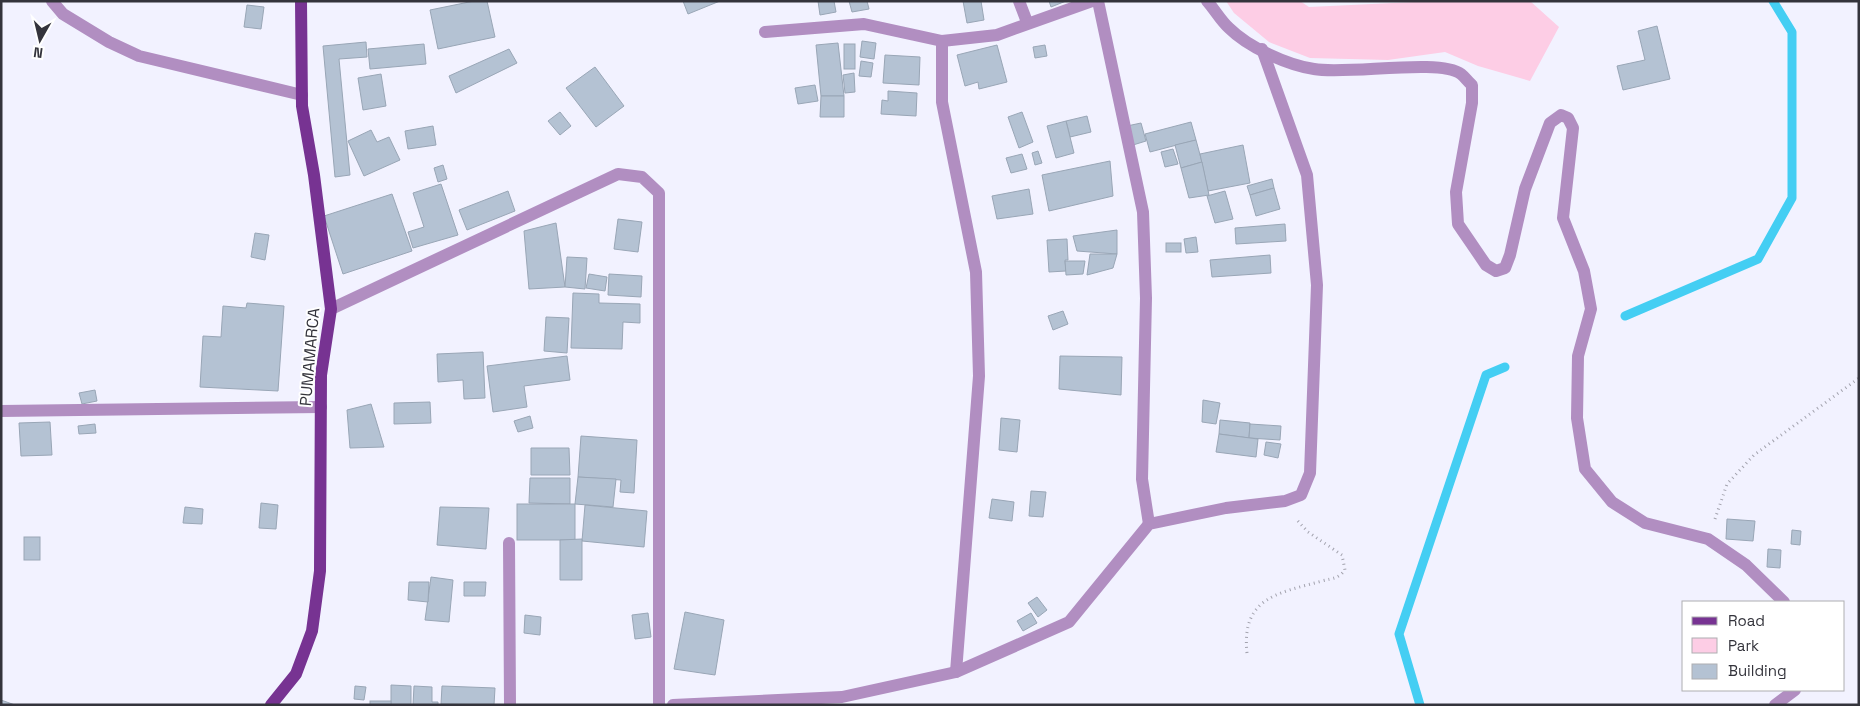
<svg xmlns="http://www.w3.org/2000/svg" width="1860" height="706" viewBox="0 0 1860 706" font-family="'Space Grotesk',sans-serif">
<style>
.green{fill:#fdcde5}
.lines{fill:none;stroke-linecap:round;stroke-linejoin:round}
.stream{stroke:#44cef3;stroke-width:9}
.building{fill:#b4c2d3;stroke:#99a6b6}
.path{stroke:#a3a3ae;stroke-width:3;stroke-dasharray:1 4;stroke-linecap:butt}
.minor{stroke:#b18ec1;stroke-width:12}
.major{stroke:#773392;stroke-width:12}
.labels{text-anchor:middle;stroke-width:4;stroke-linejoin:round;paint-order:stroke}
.street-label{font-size:16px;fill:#34343c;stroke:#fff}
</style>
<rect width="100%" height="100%" fill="#f2f2ff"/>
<path class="green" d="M1226,1H1300L1309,7L1435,1H1530L1559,27L1530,81L1478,66L1445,52L1388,60L1310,58L1269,42L1234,13Z"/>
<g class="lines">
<g class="stream">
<path d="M1625,316L1758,259L1792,198V32L1773,1"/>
<path d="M1420,705L1399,634L1486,375L1505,367"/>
</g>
</g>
<g class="building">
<path d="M474,1H487L495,37L438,49L430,10Z"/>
<path d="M683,1H720L688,14Z"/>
<path d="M818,1H834L836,12L820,15Z"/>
<path d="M849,1H867L869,9L852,12Z"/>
<path d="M963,1H981L984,20L967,23Z"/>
<path d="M1049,1H1066L1051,7Z"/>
<path d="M247,5L264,7L261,29L244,27Z"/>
<path d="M1657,26L1670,79L1623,90L1617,66L1645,60L1638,31Z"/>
<path d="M862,41L876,43L874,59L860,57Z"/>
<path d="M366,42L367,57L339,59L350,175L335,177L323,46Z"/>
<path d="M838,43L844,96H821L816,45Z"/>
<path d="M424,44L426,64L370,69L368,49Z"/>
<rect x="844" y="44" width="11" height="25"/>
<path d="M997,45L1007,82L979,89L978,82L965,86L957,55Z"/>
<path d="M1045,45L1047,56L1035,58L1033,47Z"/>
<path d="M509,49L517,63L456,93L449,76Z"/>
<path d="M885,55L920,57L919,85L883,83Z"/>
<path d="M861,61L873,63L871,77L859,76Z"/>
<path d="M595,67L624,106L596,127L566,88Z"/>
<path d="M854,73L855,92L845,93L843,75Z"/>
<path d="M381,74L386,106L363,110L358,78Z"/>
<path d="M815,85L818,101L798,104L795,88Z"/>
<path d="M888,91L917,93L916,116L881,114L882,100L888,101Z"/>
<path d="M821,96H844V117H820Z"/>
<path d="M560,112L571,126L560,135L548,121Z"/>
<path d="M1022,112L1033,142L1019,148L1008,117Z"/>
<path d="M1087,116L1091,132L1070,137L1066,121Z"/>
<path d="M1066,121L1074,153L1056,158L1047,126Z"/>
<path d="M1191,122L1196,140L1150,152L1145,134Z"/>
<path d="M1141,123L1146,141L1133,145L1127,126Z"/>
<path d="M433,126L436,145L408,149L405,131Z"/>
<path d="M371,130L377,142L389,137L400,160L364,176L348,141Z"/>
<path d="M1196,140L1202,162L1181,168L1175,145Z"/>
<path d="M1243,145L1250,183L1208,191L1200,154Z"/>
<path d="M1173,149L1178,164L1165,167L1161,152Z"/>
<path d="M1038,151L1042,163L1035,165L1032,153Z"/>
<path d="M1022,154L1027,169L1011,173L1006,158Z"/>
<path d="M1110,161L1113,196L1049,211L1042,175Z"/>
<path d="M1202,162L1209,195L1189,198L1181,168Z"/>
<path d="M443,165L447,179L438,182L434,168Z"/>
<path d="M1272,179L1274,188L1250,195L1247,186Z"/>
<path d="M441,184L458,235L413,248L408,232L424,227L413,193Z"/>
<path d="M1274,188L1280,209L1256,216L1250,195Z"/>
<path d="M1029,189L1033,214L997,219L992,196Z"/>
<path d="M508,191L515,211L467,230L459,210Z"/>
<path d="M1225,191L1233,219L1215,223L1207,196Z"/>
<path d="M392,194L412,251L343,274L324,216Z"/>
<path d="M618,219L642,222L638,252L614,249Z"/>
<path d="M556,223L565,287L529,289L524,231Z"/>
<path d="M1285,224L1286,241L1236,244L1235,228Z"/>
<path d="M1117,230V254L1077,251L1073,236Z"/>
<path d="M255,233L269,235L265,260L251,257Z"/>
<path d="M1196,237L1198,252L1186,253L1184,239Z"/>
<path d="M1067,239L1068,260H1065L1066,271L1049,272L1047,240Z"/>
<rect x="1166" y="243" width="15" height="9"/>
<path d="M1090,254H1117L1113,268L1087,275Z"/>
<path d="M1270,255L1271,273L1212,277L1210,260Z"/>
<path d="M567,257L587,258L585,289L565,287Z"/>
<path d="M1065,261H1085L1083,274L1066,275Z"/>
<path d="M589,274L607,277L605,291L586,288Z"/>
<path d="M609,274L642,276L641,297L608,295Z"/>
<path d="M573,293L599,294V303L640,304V323L623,322L622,349L571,348Z"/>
<path d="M247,303L284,306L278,391L200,387L203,336L221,337L223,306L246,308Z"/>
<path d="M1063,311L1068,324L1053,330L1048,316Z"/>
<path d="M546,317L569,318L567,353L544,351Z"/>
<path d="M483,352L485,398L464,399L463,380L438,382L437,354Z"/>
<path d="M567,356L570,380L524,386L527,407L493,412L487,366Z"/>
<path d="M1060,356L1122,357L1121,395L1059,389Z"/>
<path d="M95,390L97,401L82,404L79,393Z"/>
<path d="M1203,400L1220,403L1216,424L1202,422Z"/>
<path d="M430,402L431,423L394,424V403Z"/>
<path d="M371,404L384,447L350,448L347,410Z"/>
<path d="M530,416L533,428L518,432L514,421Z"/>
<path d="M1001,418L1020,420L1017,452L999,450Z"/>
<path d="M1220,420L1250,423L1249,438L1219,434Z"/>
<path d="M50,422L52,455L21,456L19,423Z"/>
<path d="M95,424L96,433L79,434L78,426Z"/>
<path d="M1250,424L1281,426L1280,440L1249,438Z"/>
<path d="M1219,434L1258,439L1256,457L1216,452Z"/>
<path d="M581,436L637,440L634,493L620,492L621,480L578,477Z"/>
<path d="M1266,442L1281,444L1278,458L1264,455Z"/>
<path d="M531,448H569L570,475H531Z"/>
<path d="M578,477L616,479L613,507L575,504Z"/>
<path d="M530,478H570V504L529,503Z"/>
<path d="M1031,491L1046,492L1043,517L1029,516Z"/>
<path d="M992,499L1014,502L1012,521L989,518Z"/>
<path d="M261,503L278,505L276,529L259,528Z"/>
<rect x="517" y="504" width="58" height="36"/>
<path d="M585,505L647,511L644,547L582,541Z"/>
<path d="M185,507L203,509L202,524L183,523Z"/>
<path d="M440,507L489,508L486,549L437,545Z"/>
<path d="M1727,519L1755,521L1753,541L1726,539Z"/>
<path d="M1792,530L1801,531L1800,545L1791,544Z"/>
<rect x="24" y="537" width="16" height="23"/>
<path d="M582,539V580H560V540Z"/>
<path d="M1768,549L1781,550L1780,568L1767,567Z"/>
<path d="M431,577L453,580L449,622L425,620Z"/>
<path d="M409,582H429L428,602L408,600Z"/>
<path d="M464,582H486L485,596H464Z"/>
<path d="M1037,597L1047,610L1038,617L1028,603Z"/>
<path d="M685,612L724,620L715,675L674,669Z"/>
<path d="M648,613L651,637L635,639L632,615Z"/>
<path d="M1031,613L1037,623L1023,631L1017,621Z"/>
<path d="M525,615L541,617L540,635L524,633Z"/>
<path d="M391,685L411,686V705H391Z"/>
<path d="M355,686L366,687L364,700L354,699Z"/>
<path d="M414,686L432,687V702H438V705H413Z"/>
<path d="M442,686L495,688L494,705L441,704Z"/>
<path d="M1,700L15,705H1Z"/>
<rect x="370" y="701" width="21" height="4"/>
</g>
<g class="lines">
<g class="path">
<path d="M1715,519L1727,484L1754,455L1859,378"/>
<path d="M1247,653C1241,597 1279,593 1322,581C1333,578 1338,579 1345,570L1342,555L1308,532L1297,520"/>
</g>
<g class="minor">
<path d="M52,1L63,14L109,42L139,56L302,95"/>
<path d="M1019,1L1027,22"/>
<path d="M1098,1L1143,212L1146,298L1142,479L1149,524"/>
<path d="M1207,1C1215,10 1221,21 1229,28C1248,47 1287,65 1314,69C1347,75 1440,58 1461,74C1465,77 1468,82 1472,85V103L1456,192L1458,224L1486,265L1496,271L1505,268L1510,255L1525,189L1550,123L1561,115L1568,118L1573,128L1563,218L1584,271L1591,309L1578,356L1577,418L1585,469L1612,502L1645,523L1708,539L1746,565L1784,602"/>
<path d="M765,32L864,24L942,41L997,35L1092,1"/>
<path d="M942,41V102L976,272L979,376L956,672"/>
<path d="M331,309L618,174L642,177L659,193V705"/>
<path d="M1,411L321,407"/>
<path d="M509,543L510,705"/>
<path d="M673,705L842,697L956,672L1069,622L1149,524L1226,508L1285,501L1301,495L1310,473L1317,285L1307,175L1262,49"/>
<path d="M1775,705L1795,690"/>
</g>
<path class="major" d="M271,705L296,674L312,631L320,571L321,375L331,309L314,175L302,106L301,1"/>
</g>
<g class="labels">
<g class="street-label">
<text transform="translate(309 357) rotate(-85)" y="6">PUMAMARCA</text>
</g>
</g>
<rect width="1860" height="706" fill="none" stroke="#34343c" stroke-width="5"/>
<rect x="1682" y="601" width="162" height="90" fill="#ffffff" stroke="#aeaeb1"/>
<rect x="1692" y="617" width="25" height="8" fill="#773392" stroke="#aeaeb1"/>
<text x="1728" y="626" font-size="15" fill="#34343c">Road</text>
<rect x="1692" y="638" width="25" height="15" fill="#fdcde5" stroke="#aeaeb1"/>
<text x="1728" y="651" font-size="15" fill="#34343c">Park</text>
<rect x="1692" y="664" width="25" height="15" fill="#b4c2d3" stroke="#aeaeb1"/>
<text x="1728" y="676" font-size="15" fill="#34343c">Building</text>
<g transform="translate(40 40) rotate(188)" stroke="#ffffff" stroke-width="4" paint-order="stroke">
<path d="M0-4L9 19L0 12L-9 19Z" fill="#34343c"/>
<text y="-8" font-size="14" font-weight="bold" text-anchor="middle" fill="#34343c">N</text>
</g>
</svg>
